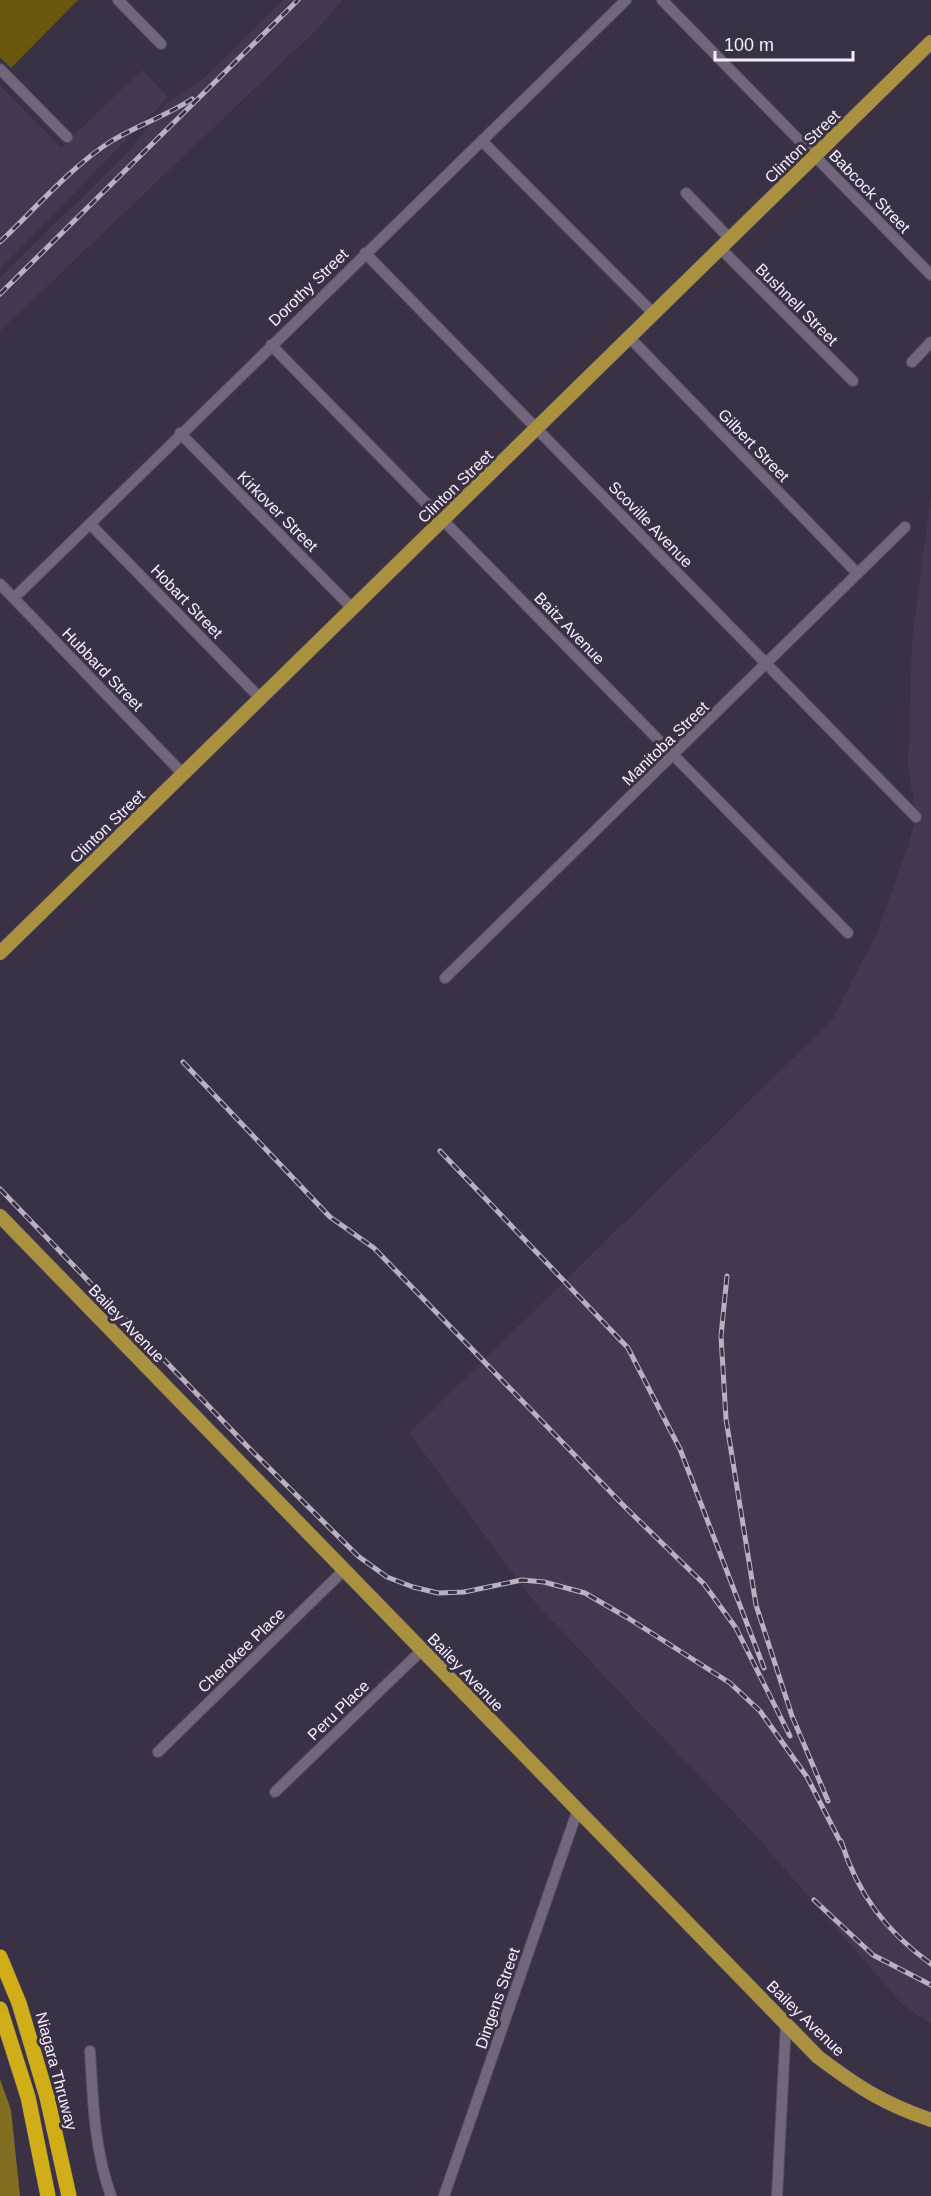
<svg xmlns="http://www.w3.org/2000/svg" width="931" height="2196" viewBox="0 0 931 2196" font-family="Helvetica,sans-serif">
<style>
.built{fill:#443851}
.green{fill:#69570c}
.forest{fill:#826e20}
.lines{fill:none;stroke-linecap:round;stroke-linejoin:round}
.minor-casing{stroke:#585061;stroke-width:12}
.major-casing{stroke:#585061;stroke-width:15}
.highway-casing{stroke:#585061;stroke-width:16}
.minor{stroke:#71667c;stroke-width:10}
.major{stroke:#aa9140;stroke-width:14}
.highway{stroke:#d0ae18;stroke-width:15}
.rail-casing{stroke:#b8b1c0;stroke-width:5}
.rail{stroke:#3a3144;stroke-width:3;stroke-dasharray:9;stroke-linecap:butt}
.labels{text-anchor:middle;stroke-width:6;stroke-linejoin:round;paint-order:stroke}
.street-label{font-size:16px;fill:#f5effc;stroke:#3a3144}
</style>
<rect width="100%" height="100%" fill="#3a3144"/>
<g class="built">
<path d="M284,0H343L316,30L0,331V278L127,153L166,104L208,75Z"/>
<path d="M142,70L168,97L0,269V86L61,148Z"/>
<path d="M931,495V2024L903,2005L755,1835L536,1604L409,1433L832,1020L877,932L907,850L916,817L908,767L912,640Z"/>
</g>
<path class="green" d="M0,0H78L11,68L0,57Z"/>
<path class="forest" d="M0,2079L11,2110L20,2196H0Z"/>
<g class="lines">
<g class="minor-casing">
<g id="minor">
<path d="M118,0L161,44"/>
<path d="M662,0L931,275"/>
<path d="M0,69L67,137"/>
<path d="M482,141L654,314"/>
<path d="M686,193L730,239"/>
<path d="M721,249L853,381"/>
<path d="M365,253L916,817"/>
<path d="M630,338L857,573"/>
<path d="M271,345L848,933"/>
<path d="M912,362L931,342"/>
<path d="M180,433L353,609"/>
<path d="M90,524L261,699"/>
<path d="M0,584L184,775"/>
<path d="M14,598L626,0"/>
<path d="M445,978L905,527"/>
<path d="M158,1752L344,1570"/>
<path d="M275,1792L422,1650"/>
<path d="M90,2051C93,2100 94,2149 111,2196"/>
<path d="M444,2196L578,1809"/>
<path d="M777,2196L786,2023"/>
</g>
</g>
<g class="major-casing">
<g id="major">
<path d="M0,953L931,42"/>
<path d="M0,1216L818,2057C858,2087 882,2103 931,2120"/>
</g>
</g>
<g class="highway-casing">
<g id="highway">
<path d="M0,1957L19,2003L47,2097L69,2196"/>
<path d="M0,2009L28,2097L48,2196"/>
</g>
</g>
<use href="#minor" class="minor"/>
<use href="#major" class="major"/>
<use href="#highway" class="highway"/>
<g class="rail-casing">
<g id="rail">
<path d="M0,242C33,211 72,166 110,142C136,126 166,116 192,99"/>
<path d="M0,294L298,0"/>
<path d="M183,1062L330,1217L374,1248L627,1509L704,1584L736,1628L790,1736"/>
<path d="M440,1151L628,1348L680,1449L764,1668"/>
<path d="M0,1189L247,1446L358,1556L387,1577L413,1587L438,1593L464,1592L522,1580L544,1582L585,1593L628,1618L730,1683L760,1711L807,1777L843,1847"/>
<path d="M727,1276L721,1336L726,1419L756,1605L792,1716L828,1801"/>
<path d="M841,1841C858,1895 886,1931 931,1964"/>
<path d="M814,1900L873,1955L931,1985"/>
</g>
</g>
<use href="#rail" class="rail"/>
</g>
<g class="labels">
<g class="street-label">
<text transform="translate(802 146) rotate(-44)" y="6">Clinton Street</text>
<text transform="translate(870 191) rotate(46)" y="6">Babcock Street</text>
<text transform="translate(308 287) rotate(-44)" y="6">Dorothy Street</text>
<text transform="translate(797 304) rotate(45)" y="6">Bushnell Street</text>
<text transform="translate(754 445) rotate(46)" y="6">Gilbert Street</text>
<text transform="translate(455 486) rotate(-44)" y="6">Clinton Street</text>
<text transform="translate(278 511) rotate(45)" y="6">Kirkover Street</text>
<text transform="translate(651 524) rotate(46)" y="6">Scoville Avenue</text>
<text transform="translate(187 601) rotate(46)" y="6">Hobart Street</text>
<text transform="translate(570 628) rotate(46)" y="6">Baitz Avenue</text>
<text transform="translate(103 669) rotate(46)" y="6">Hubbard Street</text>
<text transform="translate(665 743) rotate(-44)" y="6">Manitoba Street</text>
<text transform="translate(107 826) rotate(-44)" y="6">Clinton Street</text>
<text transform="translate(127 1323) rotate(46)" y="6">Bailey Avenue</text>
<text transform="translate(241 1650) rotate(-44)" y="6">Cherokee Place</text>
<text transform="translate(466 1672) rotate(46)" y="6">Bailey Avenue</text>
<text transform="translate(338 1710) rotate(-44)" y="6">Peru Place</text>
<text transform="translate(497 1998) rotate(-71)" y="6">Dingens Street</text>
<text transform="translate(806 2018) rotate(44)" y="6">Bailey Avenue</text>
<text transform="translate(57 2071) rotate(75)" y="6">Niagara Thruway</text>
</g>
</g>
<path d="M715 51v9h138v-9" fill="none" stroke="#f5effc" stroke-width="3"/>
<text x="724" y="51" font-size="18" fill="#f5effc" stroke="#3a3144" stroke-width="4.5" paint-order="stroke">100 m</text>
</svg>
